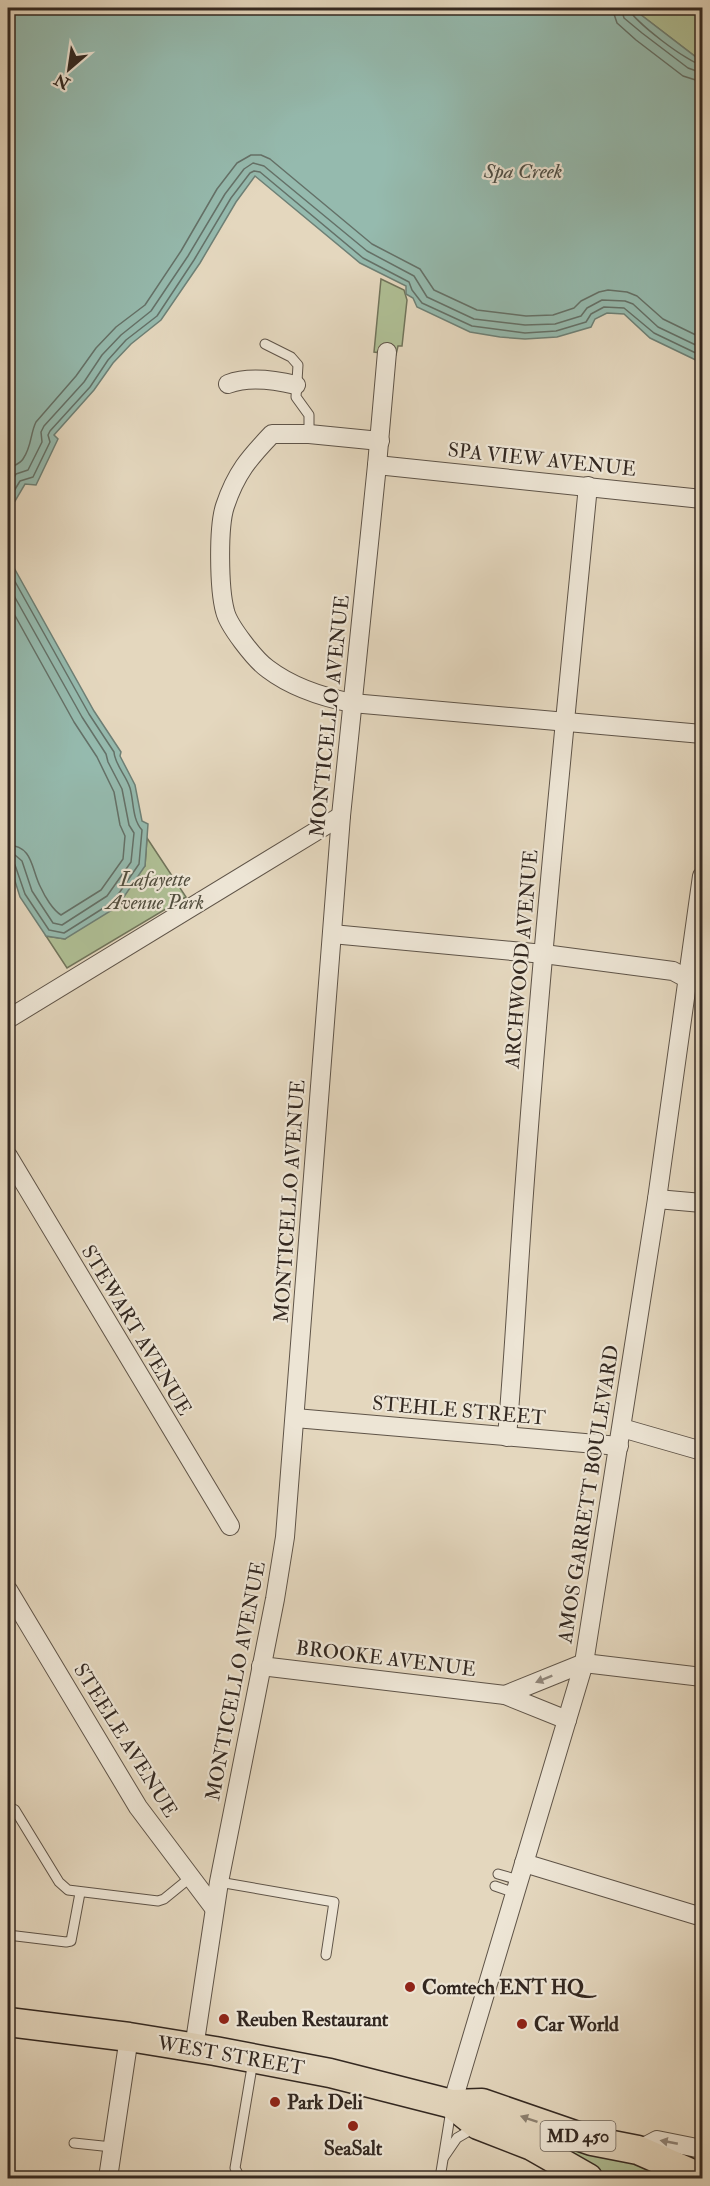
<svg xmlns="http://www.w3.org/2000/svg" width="710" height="2186" viewBox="0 0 710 2186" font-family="'IM FELL Double Pica',serif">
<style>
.green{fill:#afbf95;stroke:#71745b;stroke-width:1.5}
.water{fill:#95baae;stroke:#6e8076;stroke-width:1.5}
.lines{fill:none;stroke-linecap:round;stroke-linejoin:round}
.shore{stroke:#647168;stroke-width:1.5}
.lane-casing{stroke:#5f5448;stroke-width:11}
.street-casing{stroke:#5f5448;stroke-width:20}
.primary-casing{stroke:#332821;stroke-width:31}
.lane{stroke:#ede5d5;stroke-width:9}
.street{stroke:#ede5d5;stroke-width:18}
.primary{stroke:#e4d7be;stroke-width:28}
.oneway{fill:#90867b}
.oneway2{fill:#8c8070}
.poi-dot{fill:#8f2418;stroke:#ede5d5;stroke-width:2}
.labels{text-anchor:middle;stroke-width:4.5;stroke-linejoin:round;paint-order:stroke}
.shield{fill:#ede5d5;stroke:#6b6157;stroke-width:1.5}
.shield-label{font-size:18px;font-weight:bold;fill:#332821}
.street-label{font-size:20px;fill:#332821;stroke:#ede5d5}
.park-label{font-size:20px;font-style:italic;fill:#524e3e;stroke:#ede5d5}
.poi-label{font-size:20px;font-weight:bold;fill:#332821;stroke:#ede5d5;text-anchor:start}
.water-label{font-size:21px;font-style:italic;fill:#4c4c44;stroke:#ede5d5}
</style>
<rect width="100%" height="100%" fill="#e4d7be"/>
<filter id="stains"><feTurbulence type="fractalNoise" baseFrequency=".00333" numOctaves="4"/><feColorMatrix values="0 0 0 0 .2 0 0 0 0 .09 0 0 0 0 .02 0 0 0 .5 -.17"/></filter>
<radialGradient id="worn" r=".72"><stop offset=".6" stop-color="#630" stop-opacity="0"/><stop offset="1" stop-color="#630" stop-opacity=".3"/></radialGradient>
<g class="green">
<path d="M632,8H702V60L696,57Z"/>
<path d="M381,279L404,290L407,300L402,346H398L396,355L374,352Z"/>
<path d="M147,838L186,897L67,968L46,936L65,939L145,866Z"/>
<path d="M567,2140L666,2172L662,2178H602L563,2154Z"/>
</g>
<g class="water">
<path d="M8,8H632L696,57L702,60V363L650,338L624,314L607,313L595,319L591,327L557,337L525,339L500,337L470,332L417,307L413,298L406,294V286L360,263L255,176L236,202L200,263L161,320L131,344L113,363L94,390L54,435L58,439L36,485L25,484L8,513Z"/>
<path d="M8,557L94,711L121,752L120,756L135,785L142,821L148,824L145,866L117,907L65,939L46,936L20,897L8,859Z"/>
</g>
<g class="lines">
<g class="shore">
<path d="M612,8L617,23L636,40L683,76L702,82"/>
<path d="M621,8L624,18L642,33L688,68L702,73"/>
<path d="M629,8C630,19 690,64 702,65"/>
<path d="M8,470C12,466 20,464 23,459C32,446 30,434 36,422L76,376L96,348L116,327L145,305L181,251L217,189L237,163L251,155H261L270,159L372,244L420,269L434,290L477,310L526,316L553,315L574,308L581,301L599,292L608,290L627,292L637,296L663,319L702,338"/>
<path d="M8,487L16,474L28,470L42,442L41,432L44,426L84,382L102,355L121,335L151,311L188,256L225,194L244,169L253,163L264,166L367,251L414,276L427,297L474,319L525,325L555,324L581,316L587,308L602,300L625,301L633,304L658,327L702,348"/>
<path d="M8,501L20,481L33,477L50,442L48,435L50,431L90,387L108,360L126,340L157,316L194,260L231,198L250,173L254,171L260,172L363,258L409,282L412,290L422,303L472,326L525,333L556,331L586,322L591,314L604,307L624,308L654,333L702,356"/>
<path d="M8,569L89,714L114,752C115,765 126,775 130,788C134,802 132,819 142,830L139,864L113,902L64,933L49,930L25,894L15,865L8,861"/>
<path d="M8,585L82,717L106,754L108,762L122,789L129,825L134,833L131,862L107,896L62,925L53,923L32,891L22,861L15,855L8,854"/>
<path d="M8,603L74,722L97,757L114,792L120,825L125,836L123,859L101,890L61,915C53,910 45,897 41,888C31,870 34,846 8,845"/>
</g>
<g class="lane-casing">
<g id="lane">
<path d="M265,344L291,357L298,365L296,397L309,415V434"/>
<path d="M8,1806L15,1810L59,1882L68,1890L158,1901L164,1899L191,1877"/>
<path d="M498,1874L519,1880"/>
<path d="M219,1882L334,1902L326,1955"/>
<path d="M495,1886L515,1893"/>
<path d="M8,1935L66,1942L71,1941L80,1893"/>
<path d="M74,2143L112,2147"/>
<path d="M444,2157L457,2138L474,2128"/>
<path d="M240,2178L235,2168L253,2061"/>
<path d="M440,2178L451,2110"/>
</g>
</g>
<g class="street-casing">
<g id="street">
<path d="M228,384C249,376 275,380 296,385"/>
<path d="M380,441L309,434H272C249,458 236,473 225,506C218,527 219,589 225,611C228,625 255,660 268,669C293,688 322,697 352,703L702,734"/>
<path d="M377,465L702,499"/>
<path d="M332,934L544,954L673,971L688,979L702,980"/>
<path d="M8,1019L341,816"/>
<path d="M8,1156L230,1526"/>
<path d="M657,1199L702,1203"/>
<path d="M295,1418L619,1446"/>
<path d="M622,1428L702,1451"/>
<path d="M507,1437C514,1355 518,1274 524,1193C541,957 565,721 588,486"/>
<path d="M8,1590L138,1807L214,1908"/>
<path d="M261,1666L505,1695L567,1720"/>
<path d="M505,1695L584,1663L702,1677"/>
<path d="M524,1863L702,1917"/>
<path d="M194,2048L219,1882L275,1599L285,1537L341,816L377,465L387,352"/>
<path d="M452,2104L584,1663L657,1199L702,876"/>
<path d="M638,2150L657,2140L702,2149"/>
<path d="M108,2178L129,2037"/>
</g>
</g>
<g class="primary-casing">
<g id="primary">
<path d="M8,2022L129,2037L215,2051L330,2073L452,2104L482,2103L592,2141L638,2150L702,2178"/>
<path d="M452,2104L478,2125L532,2146L588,2178"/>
</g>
</g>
<use href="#lane" class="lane"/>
<use href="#street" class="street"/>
<use href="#primary" class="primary"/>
</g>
<defs><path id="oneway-solid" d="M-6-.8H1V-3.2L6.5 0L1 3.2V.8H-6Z" transform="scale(1.5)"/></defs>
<g class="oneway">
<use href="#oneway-solid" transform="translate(544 1679) rotate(158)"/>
<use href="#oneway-solid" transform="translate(669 2142) rotate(-169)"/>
</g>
<use class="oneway2" href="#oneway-solid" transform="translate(529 2119) rotate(-161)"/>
<g class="poi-dot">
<circle cx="410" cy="1987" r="6"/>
<circle cx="224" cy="2019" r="6"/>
<circle cx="522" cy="2024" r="6"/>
<circle cx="275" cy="2102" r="6"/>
<circle cx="353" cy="2126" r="6"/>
</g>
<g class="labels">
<rect class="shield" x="540.5" y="2121" width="75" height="30" rx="4.5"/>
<g class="shield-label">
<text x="578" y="2142">MD 450</text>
</g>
<g class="street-label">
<text transform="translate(542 459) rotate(6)" y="7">SPA VIEW AVENUE</text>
<text transform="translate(329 716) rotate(-84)" y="7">MONTICELLO AVENUE</text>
<text transform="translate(521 959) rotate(-85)" y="7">ARCHWOOD AVENUE</text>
<text transform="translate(289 1201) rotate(-86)" y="7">MONTICELLO AVENUE</text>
<text transform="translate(137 1330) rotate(59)" y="7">STEWART AVENUE</text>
<text transform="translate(459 1410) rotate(5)" y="7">STEHLE STREET</text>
<text transform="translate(588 1494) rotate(-81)" y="7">AMOS GARRETT BOULEVARD</text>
<text transform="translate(386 1658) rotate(7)" y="7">BROOKE AVENUE</text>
<text transform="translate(235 1681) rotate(-79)" y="7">MONTICELLO AVENUE</text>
<text transform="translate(126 1740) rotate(58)" y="7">STEELE AVENUE</text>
<text transform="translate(231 2055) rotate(10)" y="7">WEST STREET</text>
</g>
<g class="park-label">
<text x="155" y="886">Lafayette<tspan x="155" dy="23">Avenue Park</tspan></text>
</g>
<g class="poi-label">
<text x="422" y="1994">Comtech ENT HQ</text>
<text x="236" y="2026">Reuben Restaurant</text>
<text x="534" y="2031">Car World</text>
<text x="287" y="2109">Park Deli</text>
<text x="353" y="2155" text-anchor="middle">SeaSalt</text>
</g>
<g class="water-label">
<text x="523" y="178">Spa Creek</text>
</g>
</g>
<rect width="710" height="2186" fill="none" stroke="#e4d7be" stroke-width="30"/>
<rect x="9" y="9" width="692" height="2168" fill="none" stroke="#332821" stroke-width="3"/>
<rect x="15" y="15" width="680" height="2156" fill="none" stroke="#332821" stroke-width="1.5"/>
<g transform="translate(69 69) rotate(209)" stroke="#ede5d5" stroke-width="4.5" paint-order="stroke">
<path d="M0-4.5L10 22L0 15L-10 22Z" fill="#332821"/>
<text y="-9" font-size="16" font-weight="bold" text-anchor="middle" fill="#332821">N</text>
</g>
<rect width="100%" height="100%" filter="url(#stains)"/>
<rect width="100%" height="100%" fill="url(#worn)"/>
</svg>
